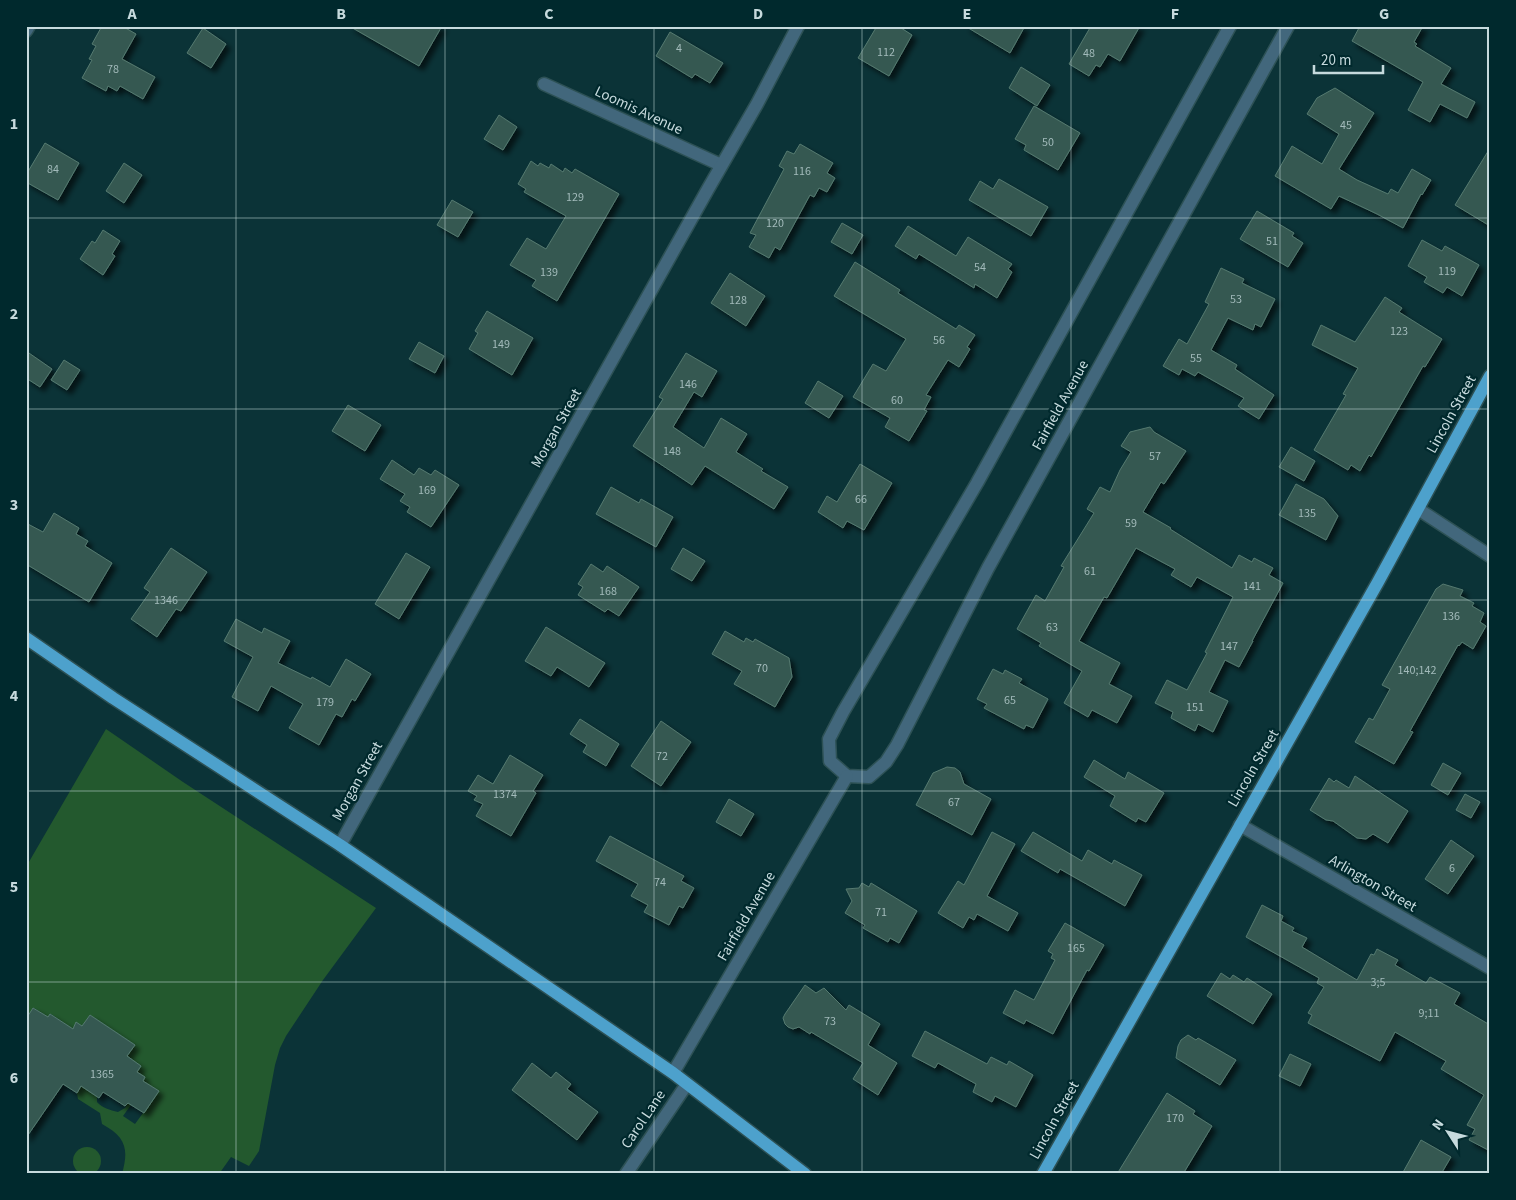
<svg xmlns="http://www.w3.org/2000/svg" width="1516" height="1200" viewBox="0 0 1516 1200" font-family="'Source Sans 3',sans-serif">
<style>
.green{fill:#23592e}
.building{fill:#365951;stroke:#557a70;filter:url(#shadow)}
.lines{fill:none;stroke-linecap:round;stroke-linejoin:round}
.minor-casing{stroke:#2d5155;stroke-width:15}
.primary-casing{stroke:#2d5155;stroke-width:15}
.minor{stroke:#42677c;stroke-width:12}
.primary{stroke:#4da1cc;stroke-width:12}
.grid{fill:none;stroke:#c6dadd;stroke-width:1;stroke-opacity:0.55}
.labels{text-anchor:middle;stroke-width:4.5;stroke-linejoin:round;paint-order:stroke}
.number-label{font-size:12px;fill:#a2baba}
.street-label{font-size:15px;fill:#c6dadd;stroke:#00292d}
.neatline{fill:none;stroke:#c6dadd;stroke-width:2}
.grid-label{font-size:16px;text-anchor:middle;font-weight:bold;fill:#c6dadd}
</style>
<defs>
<filter id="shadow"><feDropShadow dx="4.5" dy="4.5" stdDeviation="2.5" flood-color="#0009"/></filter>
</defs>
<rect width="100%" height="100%" fill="#0b3337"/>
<g class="green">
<path d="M106,729L183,782L376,908L323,980L286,1036L280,1048L275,1065L259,1151L249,1166L231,1157L219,1174H122C129,1149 126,1137 102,1124L100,1113L78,1099L77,1093L81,1086L97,1097V1102C102,1108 110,1110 118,1112L125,1108L128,1103L131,1105L123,1116L135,1124L159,1091L143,1081L145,1077L137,1072L141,1066L127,1056L135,1045L90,1015L82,1026L76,1023L73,1029L51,1014L48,1017L34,1008L26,1019V867Z"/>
<circle cx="87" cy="1161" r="14"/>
</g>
<g class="building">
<path d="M102,26H122L136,34L122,59L155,77L143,99L120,86L117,91L108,86L106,91L82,78L92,60L89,59L96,46L92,44Z"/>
<path d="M349,26H442L419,66Z"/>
<path d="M877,26H898L912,35L889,76L858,58Z"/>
<path d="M965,26H1025L1010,53Z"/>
<path d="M1091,26H1140L1120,61L1108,54L1100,67L1096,65L1089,76L1069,64Z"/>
<path d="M1360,26H1423L1414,42L1417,44L1415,46L1451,68L1441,84L1475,102L1467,118L1440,104L1430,122L1408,110L1423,82L1352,41Z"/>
<path d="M203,28L226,44L211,68L187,53Z"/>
<path d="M670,32L723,63L710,83L695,74L692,78L656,56Z"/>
<path d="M1021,67L1050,85L1037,106L1009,88Z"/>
<path d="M1335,88L1374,113L1339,169L1357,180L1388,194L1391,189L1398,193L1412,169L1431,180L1422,195L1421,194L1403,228L1377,214L1339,196L1331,209L1275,176L1292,146L1322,164L1339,134L1307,114L1317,98Z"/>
<path d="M1034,106L1080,133L1058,170L1024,150L1026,145L1015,139Z"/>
<path d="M499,115L517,127L503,150L484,139Z"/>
<path d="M45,143L79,163L58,200L26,182V175Z"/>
<path d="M800,144L833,163L827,173L835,178L827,192L819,188L814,197L810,195L780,250L775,247L769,258L749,247L756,235L750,233L784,169L779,166L787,151L794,154Z"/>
<path d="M1490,148V226L1455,205Z"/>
<path d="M531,161L538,166L540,163L549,168L551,164L563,172L565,168L572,173L575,169L619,194L557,301L532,286L536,280L510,265L527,238L546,249L566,216L524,192L526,189L518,184Z"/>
<path d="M124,163L142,175L124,203L106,191Z"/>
<path d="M999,179L1048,207L1031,236L969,200L980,181L993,189Z"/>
<path d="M452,200L473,212L458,237L437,225Z"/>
<path d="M1257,211L1294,233L1292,236L1303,243L1288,267L1240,239Z"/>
<path d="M842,223L863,235L852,254L831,242Z"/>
<path d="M908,226L956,256L968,237L1012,264L1008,269L1012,272L997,298L975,284L974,288L919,254L916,259L895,246Z"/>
<path d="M103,230L120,241L112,254L115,256L103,275L80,259L92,241L95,243Z"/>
<path d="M1422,240L1442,251L1445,246L1479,265L1462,296L1447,287L1443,293L1424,282L1427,277L1408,266Z"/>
<path d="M855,262L900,290L898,293L956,329L959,325L975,335L967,347L970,349L959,367L948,360L926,395L931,397L924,410L927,411L909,441L885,427L890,418L853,397L873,364L886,371L906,339L834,296Z"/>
<path d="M1221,268L1244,279L1242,283L1275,299L1261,327L1255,324L1253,330L1228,318L1211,350L1237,365L1235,369L1274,395L1259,419L1238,406L1244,398L1198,372L1195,376L1182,369L1179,375L1163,366L1179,339L1187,344L1209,304L1205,302Z"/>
<path d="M730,273L765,296L746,326L711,303Z"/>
<path d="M1385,297L1402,308L1399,312L1442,339L1425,367L1423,366L1371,457L1369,455L1360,471L1351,465L1348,470L1314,450L1346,395L1343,394L1358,368L1312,345L1321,325L1355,342Z"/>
<path d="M487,311L533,338L512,375L469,349L478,333L475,331Z"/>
<path d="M419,342L444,356L435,373L409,359Z"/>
<path d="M26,351L52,369L40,387L26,378Z"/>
<path d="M686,353L717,371L702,397L694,392L673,427L704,448L721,418L747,434L736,452L763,469L761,471L788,487L774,509L705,466L692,485L633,446L663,399L659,397Z"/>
<path d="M64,360L80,370L67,390L51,380Z"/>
<path d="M818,381L843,396L829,418L805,403Z"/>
<path d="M348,405L381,425L365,451L332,431Z"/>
<path d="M1150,427L1154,432L1186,451L1164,484L1161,482L1143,512L1171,528L1170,529L1232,568L1239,555L1252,562L1254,558L1273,568L1269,575L1283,583L1252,641H1253L1239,667L1225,660L1209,692L1228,701L1213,732L1198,724L1195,731L1171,718L1173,712L1155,703L1167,680L1187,690L1207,653L1205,652L1233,597L1197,577L1191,587L1171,575L1175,569L1136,548L1107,598L1104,597L1079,641L1120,663L1109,684L1132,696L1117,723L1092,710L1088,717L1064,703L1082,671L1039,646L1041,643L1017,629L1036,595L1045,601L1064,567L1061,566L1094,513L1087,509L1100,487L1110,492L1120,470L1131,452L1121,446L1130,432Z"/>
<path d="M1291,447L1315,461L1304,481L1279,467Z"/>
<path d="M392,460L414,475L419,468L431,475L435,470L459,485L431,527L407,512L410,507L400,501L405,494L380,479Z"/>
<path d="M860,464L892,483L864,530L847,521L843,528L818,512L827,496L837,502Z"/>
<path d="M1296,484L1324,499L1338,516L1326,540L1279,515Z"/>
<path d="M611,487L639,503L641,499L673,517L656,547L596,514Z"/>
<path d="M54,513L79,528L76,534L88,541L85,546L112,563L89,602L26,564V523L43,532Z"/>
<path d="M171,548L207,572L181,611L176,609L157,637L131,619L150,592L144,588Z"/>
<path d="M683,548L705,561L692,581L671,569Z"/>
<path d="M406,553L430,567L399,619L375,604Z"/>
<path d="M591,564L603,572L607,566L639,587L619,616L608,609L605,612L578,595L583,587L578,584Z"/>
<path d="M1443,584L1463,590L1460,596L1474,603L1472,606L1484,613L1480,622L1486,626L1473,649L1462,642L1459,646L1458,645L1410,731L1413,732L1394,764L1355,742L1369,718L1373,720L1390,689L1382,685L1436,589Z"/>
<path d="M236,619L262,633L264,628L290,641L278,663L311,679L312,677L330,687L346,659L371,674L355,701L352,699L342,717L336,714L319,745L289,728L303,704L271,686L258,711L232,697L253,657L224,641Z"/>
<path d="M546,627L605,663L589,687L557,667L551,676L525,661Z"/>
<path d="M725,631L744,642L746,638L753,642L755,639L789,658L792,677L775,707L734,684L742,671L712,654Z"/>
<path d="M993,669L1003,674L1005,670L1022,679L1019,683L1048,699L1033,728L1026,725L1024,729L984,708L987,704L977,699Z"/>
<path d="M580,719L619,744L606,766L583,752L587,745L570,734Z"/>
<path d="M661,721L691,742L661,786L631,766Z"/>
<path d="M510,755L543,775L533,791L536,793L511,836L476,816L483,804L474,800L477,796L468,791L478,775L493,784Z"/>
<path d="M1094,760L1125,779L1128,772L1164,793L1146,822L1138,818L1136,822L1110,806L1115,796L1084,777Z"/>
<path d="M1443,763L1461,773L1448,795L1431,785Z"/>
<path d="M947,767L955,768L960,772L964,784L991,799L972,835L916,805L933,773Z"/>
<path d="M1355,776L1408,811L1388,843L1373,834L1366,839L1357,838L1333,821L1326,820L1310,810L1329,778L1334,782L1336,780L1349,788Z"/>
<path d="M1465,794L1480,802L1471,818L1456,810Z"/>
<path d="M729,799L754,814L741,836L716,822Z"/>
<path d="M992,832L1015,844L987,896L1018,913L1008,931L977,914L974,920L969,917L963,928L938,913L958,881L964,885Z"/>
<path d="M1033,832L1082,861L1088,850L1112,864L1114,860L1142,875L1125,906L1060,869L1058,873L1021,851Z"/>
<path d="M610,836L684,876L681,881L694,888L683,908L679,906L669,925L644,912L648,905L631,896L638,884L596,861Z"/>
<path d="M1451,840L1474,856L1448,894L1425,879Z"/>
<path d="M862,883L869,887L871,883L917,911L899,943L890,938L888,942L863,928L865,925L845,913L852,901L846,889L859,888Z"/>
<path d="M1262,905L1283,916L1281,921L1294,928L1292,931L1307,938L1302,947L1357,980L1371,954L1374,955L1377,949L1398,960L1395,965L1426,983L1430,977L1460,993L1454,1004L1490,1025V1151L1469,1140L1475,1129L1467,1125L1484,1095L1441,1069L1446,1061L1395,1032L1380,1061L1308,1023L1312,1015L1308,1013L1324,987L1317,983L1319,978L1246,937Z"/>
<path d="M1065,923L1104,945L1089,971L1087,970L1053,1034L1026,1020L1024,1024L1003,1013L1015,990L1034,1000L1055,960L1051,958L1053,954L1048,951Z"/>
<path d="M1221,973L1230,979L1233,975L1244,982L1247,978L1272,994L1253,1024L1207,996Z"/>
<path d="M805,985L816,993L824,988L846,1010L849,1005L880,1024L868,1045L897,1063L878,1095L853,1079L863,1063L811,1032L810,1034L799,1027L793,1029L788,1027L785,1024L783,1018L785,1014Z"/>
<path d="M33,1008L48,1017L50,1014L73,1029L76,1022L82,1026L90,1015L135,1045L127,1056L141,1066L137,1072L145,1077L143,1081L159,1091L144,1113L128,1103L125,1106L103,1092L99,1098L81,1086L77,1093L63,1084L26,1138V1019Z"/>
<path d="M925,1031L987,1064L991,1057L1007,1065L1009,1061L1033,1075L1016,1107L995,1096L992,1102L973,1092L976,1084L938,1063L935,1068L912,1056Z"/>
<path d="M1188,1035L1196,1040L1198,1038L1236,1060L1220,1085L1176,1058L1178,1046L1181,1040Z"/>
<path d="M1290,1054L1311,1064L1300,1086L1279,1076Z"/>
<path d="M532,1063L551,1078L556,1072L571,1084L567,1089L598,1112L577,1140L512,1090Z"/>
<path d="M1167,1093L1195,1111L1193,1114L1212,1126L1183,1174H1117Z"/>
<path d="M1421,1140L1451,1157L1441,1174H1402Z"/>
</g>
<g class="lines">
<g class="minor-casing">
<g id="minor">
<path d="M1230,26L977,483L843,712L829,739L830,761L847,776L869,777L886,762L897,745L988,568L1288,26"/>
<path d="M26,31L29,26"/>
<path d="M544,84L721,165"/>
<path d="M1418,509L1490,556"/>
<path d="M1240,825L1490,968"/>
<path d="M340,845L708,189L757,104L798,26"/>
<path d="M673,1073L847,776"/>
<path d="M626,1174L687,1084"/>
</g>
</g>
<g class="primary-casing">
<g id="primary">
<path d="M26,638L113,698L340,845L673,1073L805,1174"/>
<path d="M1043,1174L1378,582L1490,376"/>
</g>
</g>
<use href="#minor" class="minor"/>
<use href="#primary" class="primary"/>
</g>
<path class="grid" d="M236,26V1174M445,26V1174M654,26V1174M862,26V1174M1071,26V1174M1280,26V1174M26,218H1490M26,409H1490M26,600H1490M26,791H1490M26,982H1490"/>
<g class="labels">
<g class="number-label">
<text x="679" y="52">4</text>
<text x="886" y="56">112</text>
<text x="1089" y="57">48</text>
<text x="113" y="73">78</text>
<text x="1346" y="129">45</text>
<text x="1048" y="146">50</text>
<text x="53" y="173">84</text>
<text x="802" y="175">116</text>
<text x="575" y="201">129</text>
<text x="775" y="227">120</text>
<text x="1272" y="245">51</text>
<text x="980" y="271">54</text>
<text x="1447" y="275">119</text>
<text x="549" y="276">139</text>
<text x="1236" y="303">53</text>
<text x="738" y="304">128</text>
<text x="1399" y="335">123</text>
<text x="939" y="344">56</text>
<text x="501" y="348">149</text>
<text x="1196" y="362">55</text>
<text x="688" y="388">146</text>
<text x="897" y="404">60</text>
<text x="672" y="455">148</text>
<text x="1155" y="460">57</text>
<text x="427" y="494">169</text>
<text x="861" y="503">66</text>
<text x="1307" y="517">135</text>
<text x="1131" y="527">59</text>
<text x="1090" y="575">61</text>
<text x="1252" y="590">141</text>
<text x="608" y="595">168</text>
<text x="166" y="604">1346</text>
<text x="1451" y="620">136</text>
<text x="1052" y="631">63</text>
<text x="1229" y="650">147</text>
<text x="762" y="672">70</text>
<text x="1417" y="674">140;142</text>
<text x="1010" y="704">65</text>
<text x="325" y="706">179</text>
<text x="1195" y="711">151</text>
<text x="662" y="760">72</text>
<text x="505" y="798">1374</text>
<text x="954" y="806">67</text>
<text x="1452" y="872">6</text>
<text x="660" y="886">74</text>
<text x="881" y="916">71</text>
<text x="1076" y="952">165</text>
<text x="1378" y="986">3;5</text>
<text x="1429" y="1017">9;11</text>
<text x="830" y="1025">73</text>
<text x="102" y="1078">1365</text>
<text x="1175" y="1122">170</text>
</g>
<g class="street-label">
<text transform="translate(639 110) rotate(25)" y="5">Loomis Avenue</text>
<text transform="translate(1060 405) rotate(-61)" y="5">Fairfield Avenue</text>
<text transform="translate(1451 414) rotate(-61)" y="5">Lincoln Street</text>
<text transform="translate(556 428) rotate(-61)" y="5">Morgan Street</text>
<text transform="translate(1253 768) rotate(-60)" y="5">Lincoln Street</text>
<text transform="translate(357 781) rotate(-61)" y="5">Morgan Street</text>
<text transform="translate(1373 883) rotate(30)" y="5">Arlington Street</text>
<text transform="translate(746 916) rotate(-60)" y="5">Fairfield Avenue</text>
<text transform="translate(643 1119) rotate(-56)" y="5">Carol Lane</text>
<text transform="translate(1054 1120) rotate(-61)" y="5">Lincoln Street</text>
</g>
</g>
<rect width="1516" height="1200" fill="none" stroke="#00292d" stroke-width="55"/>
<g transform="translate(1448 1132) rotate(306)" stroke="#00292d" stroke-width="4" paint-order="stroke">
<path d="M0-4L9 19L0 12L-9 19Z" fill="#c6dadd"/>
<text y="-8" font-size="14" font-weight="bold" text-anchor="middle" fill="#c6dadd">N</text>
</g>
<path d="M1314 65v8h69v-8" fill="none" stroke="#c6dadd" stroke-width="2.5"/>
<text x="1321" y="65" font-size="15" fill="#c6dadd" stroke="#00292d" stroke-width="4" paint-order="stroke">20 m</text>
<rect x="28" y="28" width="1460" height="1144" class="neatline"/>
<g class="grid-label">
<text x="132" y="19">A</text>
<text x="341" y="19">B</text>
<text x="549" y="19">C</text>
<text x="758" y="19">D</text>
<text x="967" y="19">E</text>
<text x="1175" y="19">F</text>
<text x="1384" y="19">G</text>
<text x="14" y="129">1</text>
<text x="14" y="319">2</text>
<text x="14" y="510">3</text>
<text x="14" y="701">4</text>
<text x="14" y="892">5</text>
<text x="14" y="1083">6</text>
</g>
</svg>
